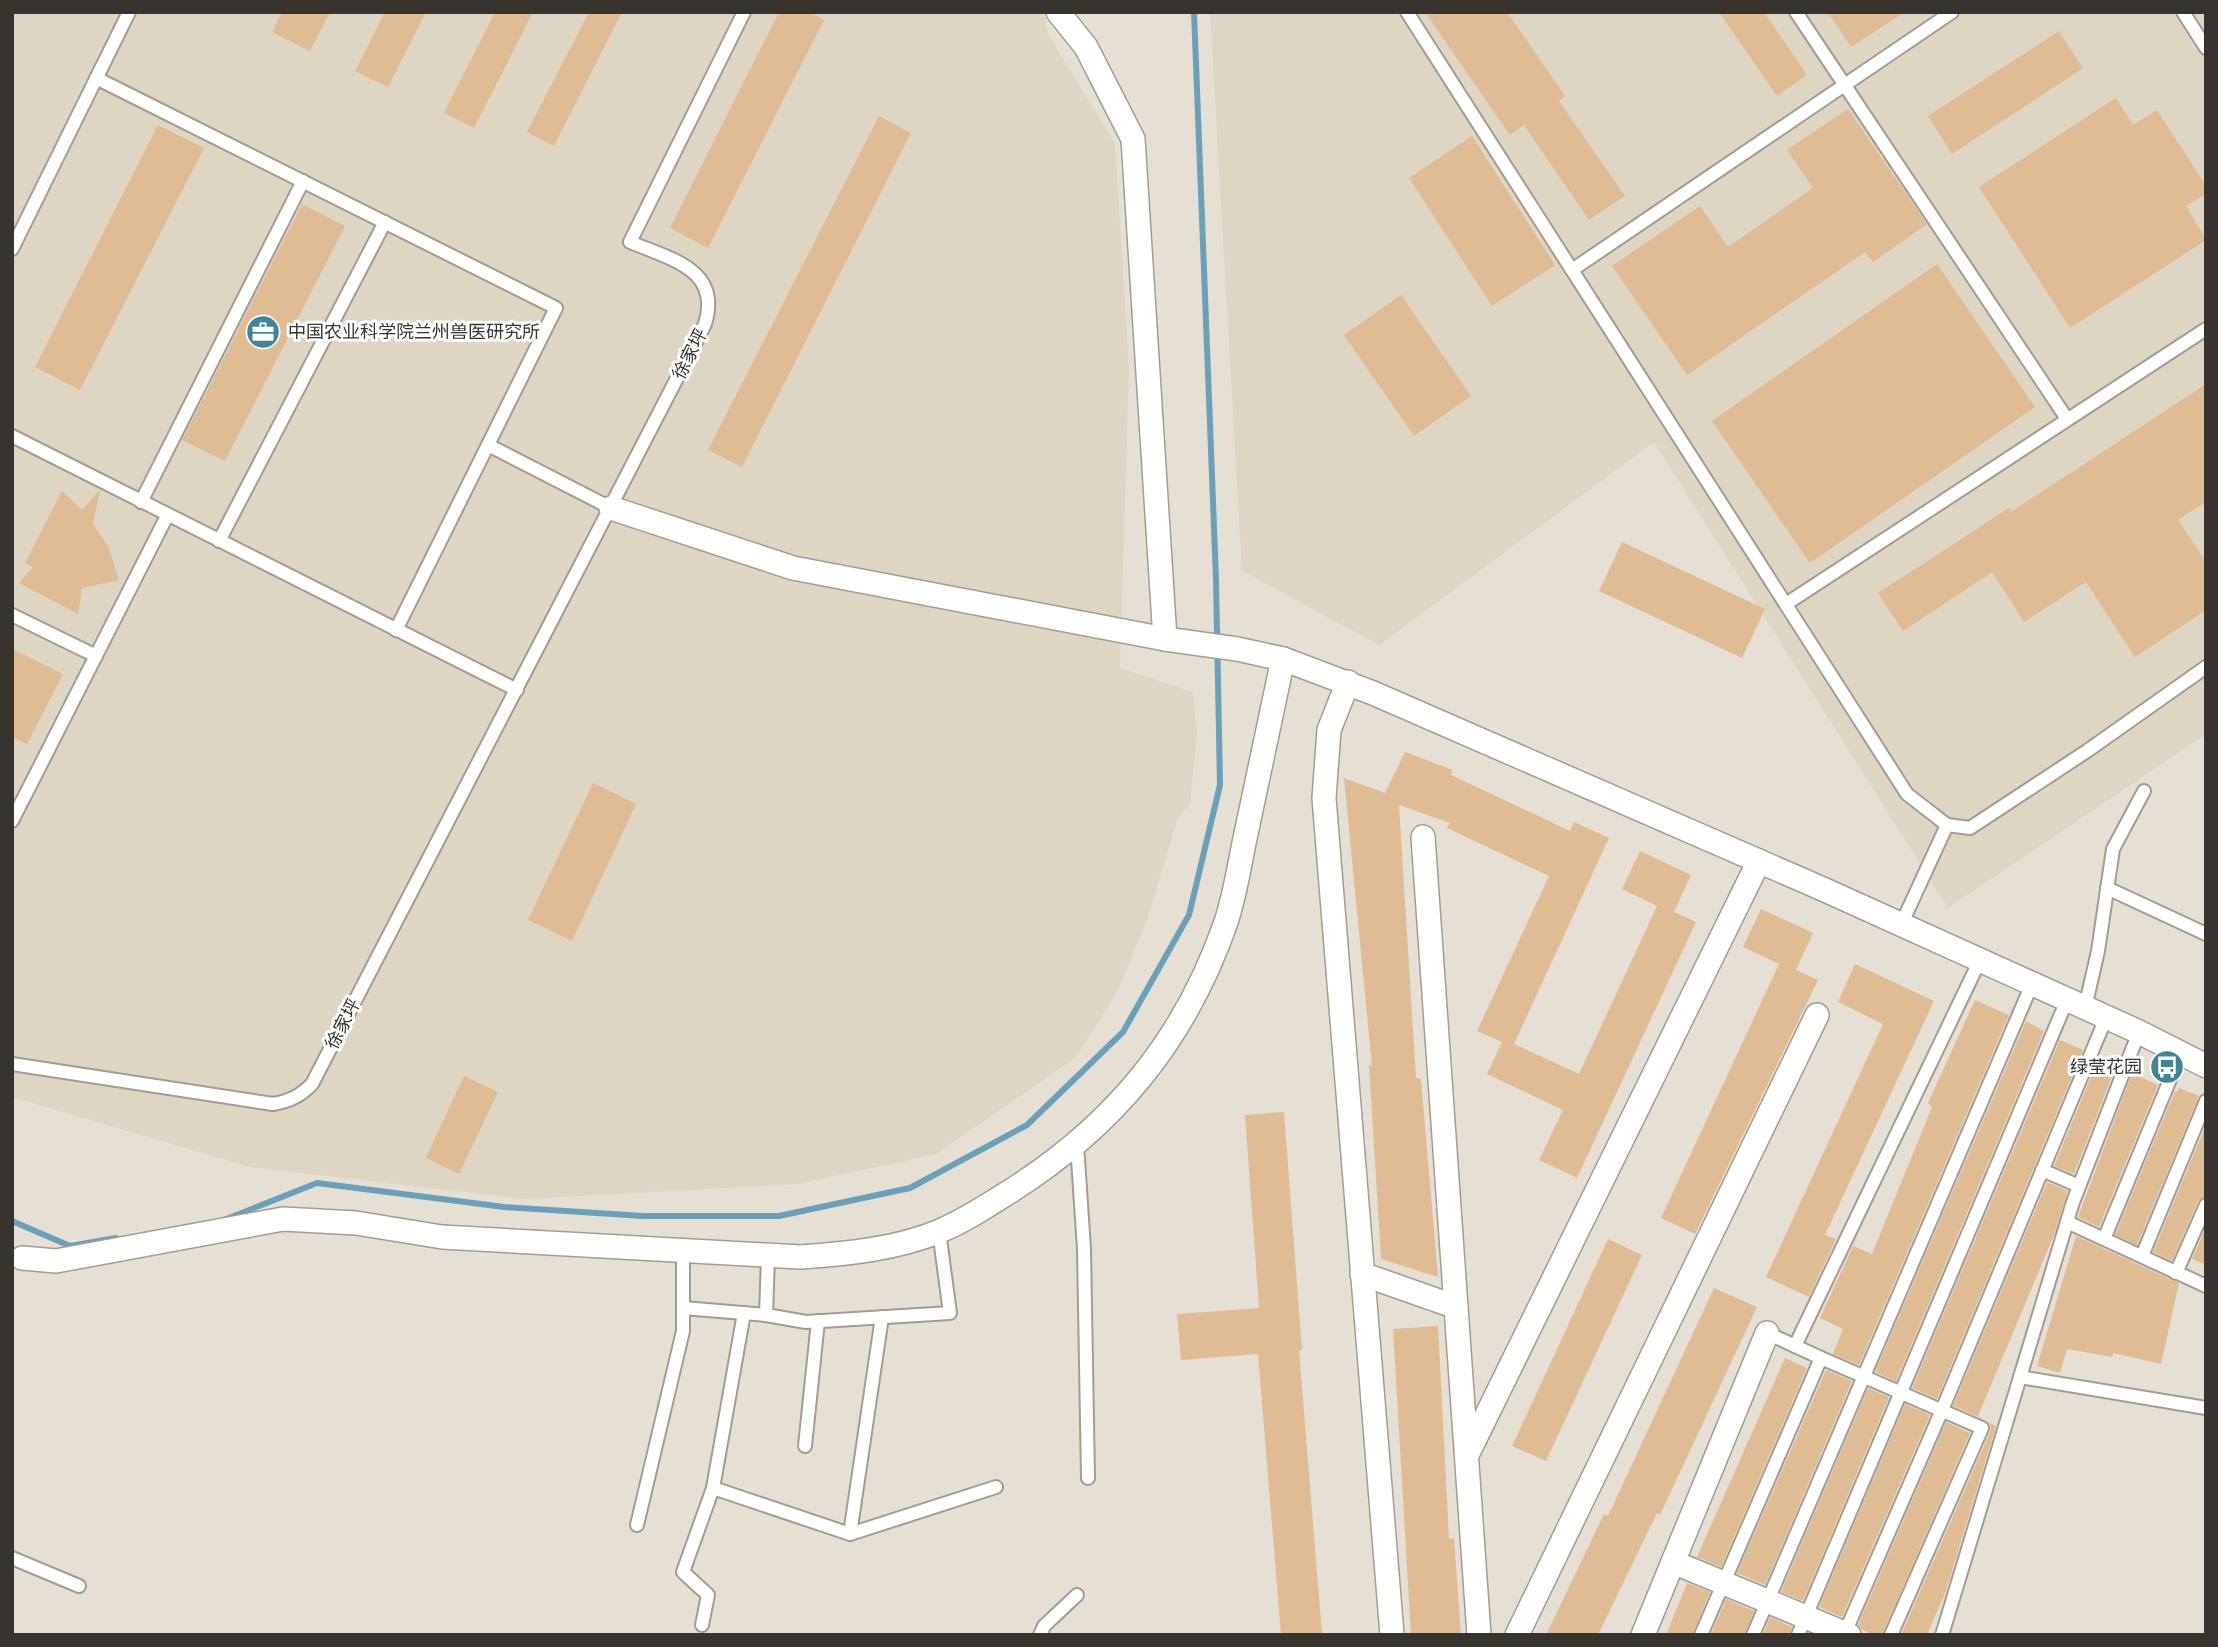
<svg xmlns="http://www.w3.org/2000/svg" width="2218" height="1647" viewBox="0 0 2218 1647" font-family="'PT Sans','Noto Sans SC',sans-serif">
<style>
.built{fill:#ded5c2}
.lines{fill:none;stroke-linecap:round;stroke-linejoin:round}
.stream{stroke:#6ca0ba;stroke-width:6}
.building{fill:#e0bc94}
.lane-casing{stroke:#a29d91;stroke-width:16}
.street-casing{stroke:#a29d91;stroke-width:26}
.lane{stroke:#fff;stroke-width:12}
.street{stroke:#fff;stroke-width:23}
.labels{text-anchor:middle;stroke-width:6;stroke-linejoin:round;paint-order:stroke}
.poi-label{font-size:18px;fill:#373430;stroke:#fff;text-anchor:start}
.street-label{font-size:18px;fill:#373430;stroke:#fff}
</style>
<rect width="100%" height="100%" fill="#e6e0d4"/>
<g class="built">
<path d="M12,12H1044L1047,32L1115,144L1129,368L1120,668L1193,692L1197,734L1190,804L1178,817L1148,918L1115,996L1075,1058L936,1154L798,1184L524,1199L250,1167L12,1097Z"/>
<path d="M1210,12H2206V734L1948,908L1654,442L1379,645L1242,571Z"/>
</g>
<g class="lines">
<g class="stream">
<path d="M224,1220L317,1183L504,1207L643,1216H779L910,1188L1027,1125L1123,1032L1189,915L1220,785L1216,579L1194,12"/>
<path d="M12,1221L70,1246L116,1238"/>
</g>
</g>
<g class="building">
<path d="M282,12H330L310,51L272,32Z"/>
<path d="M385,12H426L388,87L355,71Z"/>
<path d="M495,12H533L474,128L444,113Z"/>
<path d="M589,12H622L554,146L527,132Z"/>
<path d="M779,12H809L824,20L708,248L670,228Z"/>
<path d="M1425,12H1507L1565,96L1559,101L1625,196L1589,220L1524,125L1510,135Z"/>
<path d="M1719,12H1764L1807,75L1777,96Z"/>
<path d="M1828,12H1905L1851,47Z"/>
<path d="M2059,31L2083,68L1952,154L1928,116Z"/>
<path d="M2116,98L2133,125L2157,110L2206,186V194L2186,206L2206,240L2070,328L1979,187Z"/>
<path d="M1848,109L1927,224L1873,262L1865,252L1687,375L1612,266L1700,206L1728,247L1813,188L1787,150Z"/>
<path d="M879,116L911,133L742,467L708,450Z"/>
<path d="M158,125L204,148L80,390L35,367Z"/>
<path d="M1472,136L1555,265L1492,306L1409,178Z"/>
<path d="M302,204L345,226L225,461L182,440Z"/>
<path d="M1937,264L2035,407L1810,563L1712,421Z"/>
<path d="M1401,295L1471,396L1414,436L1344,335Z"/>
<path d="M2206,384V502L2178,520L2206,562V610L2135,657L2086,582L2024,622L1992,572L1903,631L1878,593L2009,508L2011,512Z"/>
<path d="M100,490L93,524L108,546L119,580L82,588L78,614L19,583L33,567L25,563L62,491L82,510Z"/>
<path d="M1622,542L1765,609L1742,658L1599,591Z"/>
<path d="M12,649L63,674L27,744L12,737Z"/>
<path d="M1405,752L1453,770L1451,775L1570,831L1574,822L1609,838L1514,1044L1579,1074L1657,906L1622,889L1640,851L1691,875L1674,912L1696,922L1577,1178L1539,1160L1563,1110L1487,1074L1502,1042L1477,1031L1549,876L1447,828L1450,823L1399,805L1416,1078L1421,1079L1438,1277L1381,1259L1369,1065L1372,1066L1344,778L1385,793Z"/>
<path d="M593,783L636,804L572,941L528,920Z"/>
<path d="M1761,909L1813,933L1796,970L1818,980L1695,1234L1661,1218L1779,964L1743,947Z"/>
<path d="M1855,964L1934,1001L1825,1235L1836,1239L1809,1297L1766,1277L1883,1024L1838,1002Z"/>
<path d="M1975,1000L2009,1015L1859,1365L1833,1354L1843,1329L1820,1318L1853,1246L1872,1254L1932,1107L1928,1103Z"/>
<path d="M2026,1021L2044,1031L1896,1381L1875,1372Z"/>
<path d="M2060,1040L2083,1050L1937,1399L1912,1388Z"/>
<path d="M2099,1058L2116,1066L2074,1174L2054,1166Z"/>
<path d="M2132,1073L2158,1085L2099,1227L2078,1217Z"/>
<path d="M464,1076L498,1092L459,1174L426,1158Z"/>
<path d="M2179,1088L2199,1096L2137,1245L2115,1235L2175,1091L2177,1092Z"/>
<path d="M1284,1112L1302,1350H1299L1322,1634L1309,1635H1281L1258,1354L1181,1360L1177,1314L1259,1308L1245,1115Z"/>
<path d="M2206,1125V1196L2198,1201L2172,1261L2153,1252Z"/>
<path d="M2047,1182L2068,1191L2054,1235L1978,1416L1983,1419L1953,1406Z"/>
<path d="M2206,1227V1265L2192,1259Z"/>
<path d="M2076,1236L2179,1283L2161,1364L2113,1353L2112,1357L2067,1349L2060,1373L2037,1366Z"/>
<path d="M1608,1239L1642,1255L1546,1461L1512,1446Z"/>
<path d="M1714,1288L1757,1307L1660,1515L1657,1513L1598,1635H1546L1604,1514L1608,1516Z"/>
<path d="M1438,1326L1449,1539L1454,1538L1461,1635H1411L1393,1329Z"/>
<path d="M1785,1358L1807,1368L1721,1567L1697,1557Z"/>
<path d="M1826,1370L1852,1381L1765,1585L1737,1573Z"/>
<path d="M1868,1388L1889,1397L1803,1601L1781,1592Z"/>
<path d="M1905,1404L1930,1415L1842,1617L1819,1607Z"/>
<path d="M1946,1422L1970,1433L1882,1635H1874L1861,1629L1858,1625Z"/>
<path d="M1988,1422L1996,1426L1946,1591L1927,1635H1901L1990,1432L1991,1426Z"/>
<path d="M1687,1583L1710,1592L1692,1635H1666Z"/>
<path d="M1726,1599L1754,1611L1744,1635H1711Z"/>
<path d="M1770,1617L1792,1627L1789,1635H1763Z"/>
</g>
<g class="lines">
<g class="lane-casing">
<g id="lane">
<path d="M1407,12L1907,794L1947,825L1970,828L2087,751L2206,667"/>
<path d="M1796,12L2067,419"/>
<path d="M2183,12L2206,48"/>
<path d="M96,78L556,308L396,630"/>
<path d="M12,249L129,12"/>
<path d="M1572,270L1952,12"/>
<path d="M12,436L517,690"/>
<path d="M488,445L611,508"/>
<path d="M141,502L303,181"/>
<path d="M219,541L385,222"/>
<path d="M1786,604L2206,329"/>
<path d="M12,615L96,656"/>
<path d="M12,821L167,516"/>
<path d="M2107,888L2206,934"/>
<path d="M1901,925L1947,825"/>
<path d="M2085,1008L2098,951L2113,849L2144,791"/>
<path d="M12,1064L273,1104C290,1101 300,1096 312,1084L705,324C722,269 670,259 630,242L744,12"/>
<path d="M1077,1144L1084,1249L1088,1478"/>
<path d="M2042,1170L2079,1186"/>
<path d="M2067,1222L2206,1286"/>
<path d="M2104,1239L2181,1053"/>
<path d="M2142,1256L2206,1101"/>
<path d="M768,1257L766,1315L806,1322L950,1313L939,1231"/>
<path d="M2176,1273L2206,1205"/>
<path d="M683,1308L766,1315"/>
<path d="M744,1313L713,1488L850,1534L996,1487"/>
<path d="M1767,1333L1821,1358L1982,1428L1891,1635"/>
<path d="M1795,1346L1980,960"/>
<path d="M2020,1377L2206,1408"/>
<path d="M805,1446L818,1321"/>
<path d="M637,1525L683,1331V1249"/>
<path d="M850,1534L882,1317"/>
<path d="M12,1558L79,1586"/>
<path d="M702,1625L708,1595L683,1572L713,1488"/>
<path d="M1040,1635L1044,1626L1077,1595"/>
<path d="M1701,1635L1821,1358"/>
<path d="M1753,1635L2032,984"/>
<path d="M1798,1635L2067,1000"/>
<path d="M1844,1635L1942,1410L2106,1018"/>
<path d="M1942,1635L2073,1202L2139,1032"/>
</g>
</g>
<g class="street-casing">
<g id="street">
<path d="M1058,12L1086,47L1133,139L1165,639"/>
<path d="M611,508L793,568L1165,639L1237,649L1283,659L1373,693L1825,890L2139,1032L2206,1066"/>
<path d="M1348,682L1329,730L1324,798L1392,1635"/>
<path d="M1423,837L1479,1635"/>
<path d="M22,1258L56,1261L283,1219L356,1223L442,1237L800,1257C846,1254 897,1249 940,1231C964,1221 987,1206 1009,1192C1114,1126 1185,1040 1226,922C1236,892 1240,860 1247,829C1259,773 1271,716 1283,659"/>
<path d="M1362,1274L1456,1307"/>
<path d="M1467,1455L1759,861"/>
<path d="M1673,1562L1849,1635"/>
<path d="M1517,1635L1817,1015"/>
<path d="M1643,1635L1767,1333"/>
</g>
</g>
<use href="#lane" class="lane"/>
<use href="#street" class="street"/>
</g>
<defs>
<g id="office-disc" transform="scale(1.75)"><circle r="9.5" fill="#418494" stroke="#fff"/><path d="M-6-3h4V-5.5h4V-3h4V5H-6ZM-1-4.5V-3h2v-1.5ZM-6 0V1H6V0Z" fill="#fff"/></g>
<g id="bus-disc" transform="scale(1.75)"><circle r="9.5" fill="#418494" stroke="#fff"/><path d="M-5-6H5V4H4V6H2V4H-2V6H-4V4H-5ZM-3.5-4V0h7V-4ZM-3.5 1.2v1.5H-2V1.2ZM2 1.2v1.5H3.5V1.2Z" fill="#fff"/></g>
</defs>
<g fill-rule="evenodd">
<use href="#office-disc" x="263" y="332"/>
<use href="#bus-disc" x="2167" y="1067"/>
</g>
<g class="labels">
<g class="poi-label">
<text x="288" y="338">中国农业科学院兰州兽医研究所</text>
<text x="2142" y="1073" text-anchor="end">绿莹花园</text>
</g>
<g class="street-label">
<text transform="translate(690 354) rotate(-63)" y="6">徐家坪</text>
<text transform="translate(343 1024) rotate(-63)" y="6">徐家坪</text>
</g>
</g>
<rect width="2218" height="1647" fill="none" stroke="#373430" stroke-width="28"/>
</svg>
